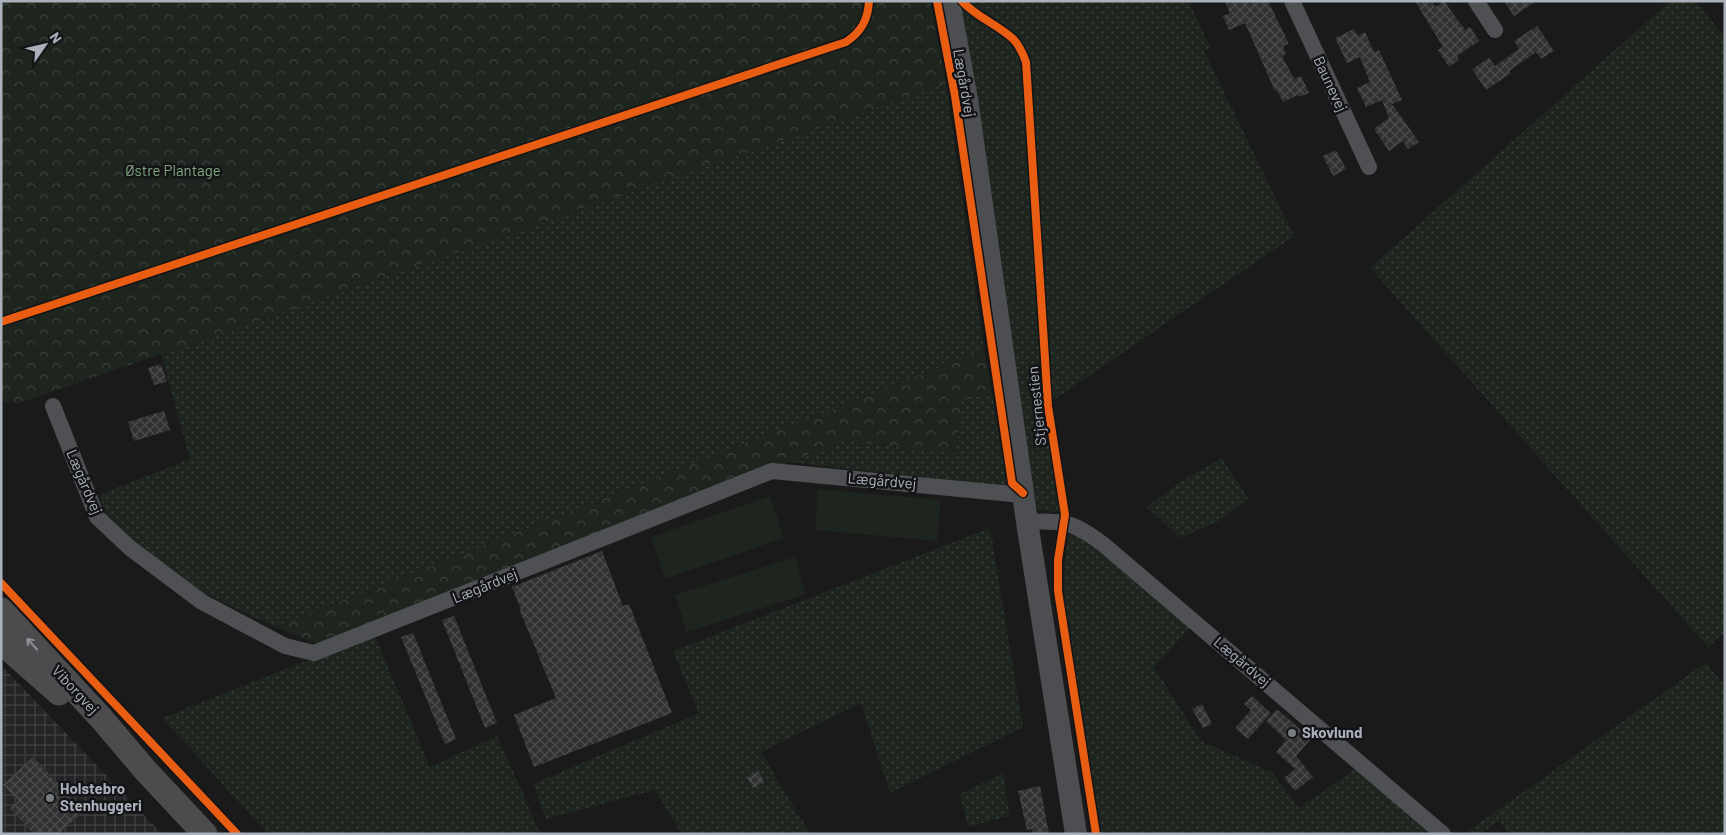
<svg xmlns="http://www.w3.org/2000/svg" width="1726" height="835" viewBox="0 0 1726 835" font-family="Barlow,sans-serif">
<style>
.industrial{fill:url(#industrial-grid)}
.grass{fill:url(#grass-dots)}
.forest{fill:url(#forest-crowns)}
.garden{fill:#1d251e}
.building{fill:url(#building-cross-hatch)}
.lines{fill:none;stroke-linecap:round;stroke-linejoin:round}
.street{stroke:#4e5053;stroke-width:16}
.secondary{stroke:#4c4e51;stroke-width:22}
.primary{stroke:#4c4c4f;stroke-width:25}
.cycleway-casing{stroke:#141417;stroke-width:11}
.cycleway{stroke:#e95d12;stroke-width:8}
.oneway{stroke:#8e939b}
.poi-dot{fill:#787c83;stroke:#141417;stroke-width:2}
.labels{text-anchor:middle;stroke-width:5;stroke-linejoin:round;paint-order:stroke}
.street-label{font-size:15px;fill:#aab1bc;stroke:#141417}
.park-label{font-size:15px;fill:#81a880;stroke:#141417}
.poi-label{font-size:15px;font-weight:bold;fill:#aab1bc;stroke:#141417;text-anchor:start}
</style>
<defs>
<pattern id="industrial-grid" width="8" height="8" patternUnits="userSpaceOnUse" patternTransform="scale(1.25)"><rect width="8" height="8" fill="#242427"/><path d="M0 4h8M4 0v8" fill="none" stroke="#414144"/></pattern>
<pattern id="grass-dots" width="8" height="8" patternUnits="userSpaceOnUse" patternTransform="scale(1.25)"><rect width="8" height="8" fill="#1d251e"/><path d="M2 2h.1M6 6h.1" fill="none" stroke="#3b423d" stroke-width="1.8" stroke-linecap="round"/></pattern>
<pattern id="forest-crowns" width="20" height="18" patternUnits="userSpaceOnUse" patternTransform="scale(1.25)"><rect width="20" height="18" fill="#1d251e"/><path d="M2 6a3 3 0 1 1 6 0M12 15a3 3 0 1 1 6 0" fill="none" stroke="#3b423d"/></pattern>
<pattern id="building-cross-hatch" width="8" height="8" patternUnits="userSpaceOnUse" patternTransform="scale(1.25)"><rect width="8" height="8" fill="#323233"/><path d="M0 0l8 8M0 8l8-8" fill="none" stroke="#4d4d4f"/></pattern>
</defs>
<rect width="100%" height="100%" fill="#1a1a1a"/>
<path class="industrial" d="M1,665L162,834H1Z"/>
<g class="grass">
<path d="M956,1C978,19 1017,36 1024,64L1046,406L1062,513L1039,510L1032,498Z"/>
<path d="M966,1H1188L1211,48L1204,51L1294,236L1052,401L1031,62C1014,26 993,25 966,1Z"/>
<path d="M1670,1H1695L1725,37V633L1708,647L1370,268Z"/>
<path d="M946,84L984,350L275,627L204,593L135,543L107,515L99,495L190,459L161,354Z"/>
<path d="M992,393L1007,487L790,462L844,441L956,453L961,401Z"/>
<path d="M1222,458L1248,498L1223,519L1180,538L1147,507L1183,480Z"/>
<path d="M990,528L1023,727L890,793L861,703L761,752L810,834H684L679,830L655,790L546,819L533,784L699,713L673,651Z"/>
<path d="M1069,532C1114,558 1151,595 1190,628L1154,667L1201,741L1273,773L1299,808L1355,769L1432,834H1100L1063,602L1065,559Z"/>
<path d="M374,634L430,767L497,736L521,789L540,834H268L162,718Z"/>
<path d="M1705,663L1725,685V834H1509L1499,821L1480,834H1464Z"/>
<path d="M1004,773L1009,816L968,827L960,794Z"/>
</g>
<g class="forest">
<path d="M1,1H930L946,84L19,403L1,402Z"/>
<path d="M984,350L992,393L961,401L956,453L844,441L318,644L275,627Z"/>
</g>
<g class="garden">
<path d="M818,489L941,500L937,541L815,530Z"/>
<path d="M770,496L784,538L665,579L651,537Z"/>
<path d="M795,557L806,594L687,632L675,595Z"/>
</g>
<g class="building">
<path d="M1225,1H1268L1289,44L1283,46L1286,54L1282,56L1294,79L1301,76L1309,93L1299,97L1298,95L1283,102L1277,90L1275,91L1245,23L1229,30L1223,16L1230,13Z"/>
<path d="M1415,1H1432L1435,7L1444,1L1465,30L1470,27L1479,41L1457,56L1459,60L1449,67L1438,50L1443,47Z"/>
<path d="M1504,1H1536L1514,16Z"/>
<path d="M1537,26L1554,51L1541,59L1536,52L1509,71L1511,73L1486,90L1472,69L1489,58L1495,66L1519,49L1514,41Z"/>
<path d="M1354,29L1358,36L1365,32L1374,52L1379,50L1402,100L1392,104L1419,142L1408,149L1403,141L1389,151L1374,129L1389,118L1382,100L1366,107L1357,88L1370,82L1360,57L1347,63L1335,38Z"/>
<path d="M1336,150L1346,169L1333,176L1323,156Z"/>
<path d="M161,364L167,382L154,385L148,368Z"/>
<path d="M164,411L170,430L134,441L128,422Z"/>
<path d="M602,551L623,606L629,604L672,713L534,767L514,715L556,698L520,611L521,610L512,587Z"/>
<path d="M454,616L497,723L485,728L442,620Z"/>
<path d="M413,633L456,739L445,744L401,637Z"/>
<path d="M1252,696L1271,713L1248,739L1235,728L1251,710L1244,704Z"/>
<path d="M1202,704L1212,724L1203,728L1192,709Z"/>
<path d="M1277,709L1311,739L1296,756L1313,777L1295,791L1284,778L1295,769L1276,752L1286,740L1266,721Z"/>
<path d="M33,757L84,811L59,834H34L10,808L18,801L3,785Z"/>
<path d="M759,771L764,782L753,788L747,777Z"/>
<path d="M1040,786L1049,834H1032V829L1027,830L1018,791Z"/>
</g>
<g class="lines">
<g class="street">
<path d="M1292,1L1369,167"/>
<path d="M1476,1L1495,30"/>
<path d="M53,406L97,517L130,548L202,602L285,646L314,653L772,471L1012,494L1023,493"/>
<path d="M1027,522C1064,520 1074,522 1104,545L1443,834"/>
</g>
<path class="secondary" d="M949,1L967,99L1027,522L1076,834"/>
<g class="primary">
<path d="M1,610L101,718L146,771L205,834"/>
<path d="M1,642L59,693"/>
</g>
<g class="cycleway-casing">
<g id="cycleway">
<path d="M937,1L955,96L1012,483L1023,493"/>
<path d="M962,1C976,17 997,24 1012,38C1019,44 1023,54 1026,62L1048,406L1065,515L1058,560V591L1096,834"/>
<path d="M1,322L846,42C861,32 868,20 869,1"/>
<path d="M1,583L237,834"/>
</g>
</g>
<use href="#cycleway" class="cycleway"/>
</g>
<defs><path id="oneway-shaft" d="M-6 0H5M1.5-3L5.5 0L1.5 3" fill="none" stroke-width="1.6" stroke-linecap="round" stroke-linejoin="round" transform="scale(1.25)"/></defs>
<use class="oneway" href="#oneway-shaft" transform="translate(32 644) rotate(-133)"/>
<g class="poi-dot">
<circle cx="1292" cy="733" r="5"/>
<circle cx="50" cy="798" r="5"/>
</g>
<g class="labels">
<g class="street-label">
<text transform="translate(964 83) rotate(80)" y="5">Lægårdvej</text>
<text transform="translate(1330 84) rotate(65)" y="5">Baunevej</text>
<text transform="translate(1037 406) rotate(-96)" y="5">Stjernestien</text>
<text transform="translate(882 481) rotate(5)" y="5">Lægårdvej</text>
<text transform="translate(84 482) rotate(67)" y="5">Lægårdvej</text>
<text transform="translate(485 586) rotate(-22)" y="5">Lægårdvej</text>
<text transform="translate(1242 662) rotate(40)" y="5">Lægårdvej</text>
<text transform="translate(75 690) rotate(47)" y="5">Viborgvej</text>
</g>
<g class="park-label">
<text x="173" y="176">Østre Plantage</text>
</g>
<g class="poi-label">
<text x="1302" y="738">Skovlund</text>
<text x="60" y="794">Holstebro<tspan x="60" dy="17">Stenhuggeri</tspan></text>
</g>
</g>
<rect width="1726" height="835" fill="none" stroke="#aab1bc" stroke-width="5"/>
<g transform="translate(45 45) rotate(56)" stroke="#141417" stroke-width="4" paint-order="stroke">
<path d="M0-4L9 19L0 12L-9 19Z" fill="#aab1bc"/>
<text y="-8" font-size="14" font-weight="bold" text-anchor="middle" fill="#aab1bc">N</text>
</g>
</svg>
